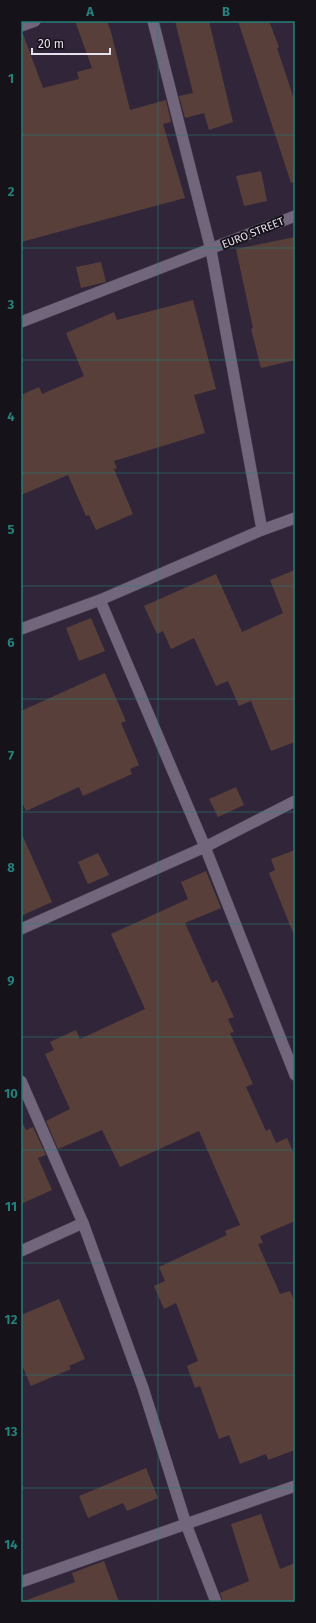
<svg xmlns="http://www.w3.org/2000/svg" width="316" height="1623" font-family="'Fira Sans',sans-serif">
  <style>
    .building { fill: #583f3a }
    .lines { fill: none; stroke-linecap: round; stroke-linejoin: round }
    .minor-casing { stroke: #4a4151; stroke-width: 12 }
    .minor { stroke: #72667c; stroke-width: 11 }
    .grid { fill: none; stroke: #25817b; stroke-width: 1; stroke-opacity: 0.55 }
    .labels { text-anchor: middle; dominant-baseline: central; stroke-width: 4; stroke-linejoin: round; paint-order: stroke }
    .street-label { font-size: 11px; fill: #e7e0ed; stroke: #16121a }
    .neatline { fill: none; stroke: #25817b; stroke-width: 1.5 }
    .grid-label { font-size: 13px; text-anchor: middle; font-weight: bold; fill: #25817b }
  </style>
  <rect width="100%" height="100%" fill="#312639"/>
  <g class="building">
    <polygon points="75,21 107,21 111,32 130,110 166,100 171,122 163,124 185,198 21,242 21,34 23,34 43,88 79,79 77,72 92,68"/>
    <polygon points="175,21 209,21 233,122 209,130 204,113 185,118 179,96 193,93"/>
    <polygon points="238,21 269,21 279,47 277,48 295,102 295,182 291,183"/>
    <polygon points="261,171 267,201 244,206 236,176"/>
    <polygon points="295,237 295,360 261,368 251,329 253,328 236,249"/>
    <polygon points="101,262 106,282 81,288 76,267"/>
    <polygon points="193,300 216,389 194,395 205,433 114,461 117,468 114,469 133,514 96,530 89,515 86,516 68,475 21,495 21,395 39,387 42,394 84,376 66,333 114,312 117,320"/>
    <polygon points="295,570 295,742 271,751 251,701 239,706 228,681 216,686 194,638 171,649 163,631 157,634 144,606 216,574 242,632 283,613 270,580"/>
    <polygon points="91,618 105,651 79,661 66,628"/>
    <polygon points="105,673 126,721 121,723 139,765 130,769 132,774 83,796 79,787 26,811 21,800 21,711"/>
    <polygon points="236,787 244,805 218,817 209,799"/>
    <polygon points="21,832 52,902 21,916"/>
    <polygon points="295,850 295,935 294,935 269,873 275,870 271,859"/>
    <polygon points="98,853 109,875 88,884 78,862"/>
    <polygon points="206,871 221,908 185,923 212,983 217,980 234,1017 228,1019 234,1032 230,1033 253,1084 246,1087 266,1131 270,1129 276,1143 287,1138 295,1156 295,1221 260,1236 263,1243 258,1244 280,1294 290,1291 295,1302 295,1450 268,1460 266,1454 240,1464 229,1435 219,1439 200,1386 195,1388 187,1366 198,1361 176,1303 164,1309 154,1286 165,1281 159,1267 227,1235 225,1231 240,1225 199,1131 120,1167 102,1130 58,1149 46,1121 70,1109 45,1054 54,1050 50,1042 76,1030 80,1039 145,1009 111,934 188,899 181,882"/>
    <polygon points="21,1120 26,1130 33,1127 46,1155 38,1158 52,1190 21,1204"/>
    <polygon points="59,1299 85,1359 69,1366 71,1369 31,1386 21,1363 21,1315"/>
    <polygon points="146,1468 158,1498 127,1511 123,1503 88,1518 79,1496"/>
    <polygon points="261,1514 280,1569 295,1563 295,1602 223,1602 220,1593 249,1581 231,1524"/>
    <polygon points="104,1561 119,1602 28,1602 27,1600 75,1582 72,1573"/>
  </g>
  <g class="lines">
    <defs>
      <g id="minor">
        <polyline points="153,21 211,250 262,530"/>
        <polyline points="21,26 35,21"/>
        <polyline points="21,322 295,216"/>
        <polyline points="100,600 205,847 295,1075"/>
        <polyline points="21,629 100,600 262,530 295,518"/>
        <polyline points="21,929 205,847 295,801"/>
        <polyline points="21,1081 83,1223 143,1388 186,1524 295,1486"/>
        <polyline points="21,1251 83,1223"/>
        <polyline points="21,1582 186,1524 216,1602"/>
      </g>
    </defs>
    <use href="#minor" class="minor-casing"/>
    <use href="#minor" class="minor"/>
  </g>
  <path class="grid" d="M 158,21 L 158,1602M 21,135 L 295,135M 21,248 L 295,248M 21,360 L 295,360M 21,473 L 295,473M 21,586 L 295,586M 21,699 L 295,699M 21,812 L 295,812M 21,924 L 295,924M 21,1037 L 295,1037M 21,1150 L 295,1150M 21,1263 L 295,1263M 21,1375 L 295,1375M 21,1488 L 295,1488"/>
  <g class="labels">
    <g class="street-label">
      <text transform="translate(253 233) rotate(-22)">EURO STREET</text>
    </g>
  </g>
  <rect width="316" height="1623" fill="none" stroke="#16121a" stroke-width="44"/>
  <path d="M32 48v6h78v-6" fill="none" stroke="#e7e0ed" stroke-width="2"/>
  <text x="38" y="48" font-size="12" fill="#e7e0ed" stroke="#16121a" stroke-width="3" paint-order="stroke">20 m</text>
  <rect x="22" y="22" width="272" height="1579" class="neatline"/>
  <g class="grid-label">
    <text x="90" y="16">A</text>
    <text x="226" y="16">B</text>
    <text x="11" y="83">1</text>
    <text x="11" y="196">2</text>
    <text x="11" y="309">3</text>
    <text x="11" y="421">4</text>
    <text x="11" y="534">5</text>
    <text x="11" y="647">6</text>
    <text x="11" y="760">7</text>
    <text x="11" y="872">8</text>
    <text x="11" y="985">9</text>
    <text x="11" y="1098">10</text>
    <text x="11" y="1211">11</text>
    <text x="11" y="1324">12</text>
    <text x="11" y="1436">13</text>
    <text x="11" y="1549">14</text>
  </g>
</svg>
